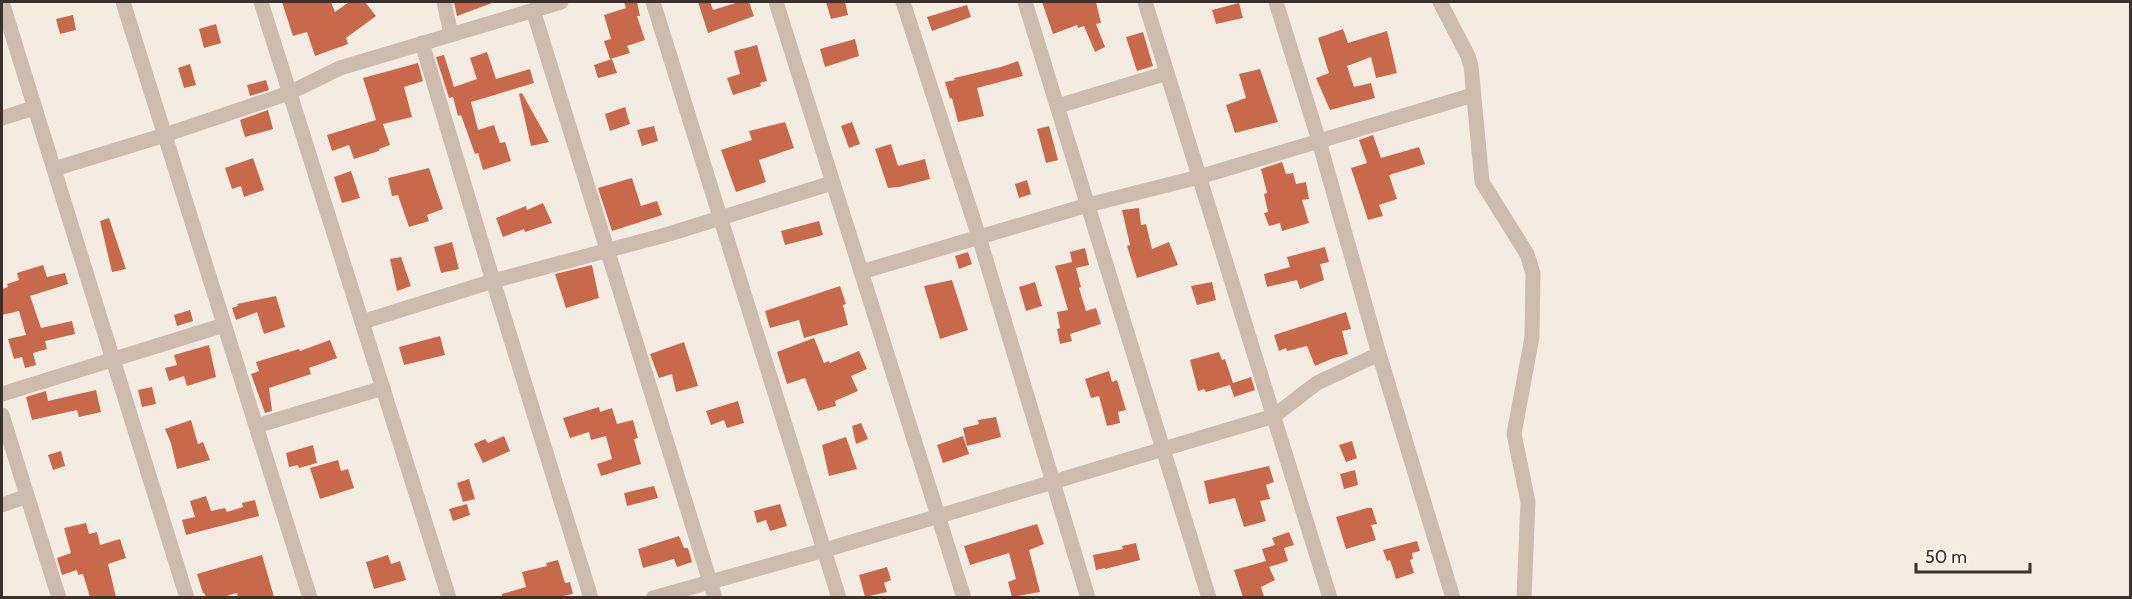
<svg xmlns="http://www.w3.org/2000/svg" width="2132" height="599" font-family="Cabin,sans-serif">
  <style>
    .building { fill: #c8694b }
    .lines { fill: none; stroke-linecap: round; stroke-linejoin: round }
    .street { stroke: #cdbbac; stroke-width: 15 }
  </style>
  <rect width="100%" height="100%" fill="#f4ebe1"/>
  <g class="building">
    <polygon points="282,2 331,2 335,12 349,2 365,2 376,16 346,38 348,44 315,56 307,32 293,36"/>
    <polygon points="454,2 492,2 492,3 457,16"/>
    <polygon points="624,2 637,2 640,16 637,16 645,40 627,46 630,53 610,59 604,41 611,39 604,15 626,8"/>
    <polygon points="698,2 710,2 713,10 739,2 749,2 754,16 708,33"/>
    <polygon points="826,2 845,2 848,15 831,19"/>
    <polygon points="1042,2 1096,2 1101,23 1096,24 1105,47 1095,52 1084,26 1078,28 1077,25 1053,34"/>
    <polygon points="1239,3 1243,18 1216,24 1212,10"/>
    <polygon points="967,5 971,17 932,31 927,17"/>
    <polygon points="73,15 76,30 60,34 56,19"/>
    <polygon points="216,24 221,43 204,48 199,29"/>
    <polygon points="1343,29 1348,43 1387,31 1397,73 1376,78 1371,57 1347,66 1354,87 1371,83 1375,98 1330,110 1316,78 1329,73 1318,38"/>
    <polygon points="1143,32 1153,66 1137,71 1126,37"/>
    <polygon points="855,39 859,56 825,67 820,49"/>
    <polygon points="757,45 767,81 760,83 761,86 733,95 727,78 740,74 734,51"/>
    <polygon points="487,52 496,79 530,69 534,83 471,102 478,130 494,125 500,143 505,142 511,161 483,170 478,153 475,154 461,115 458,116 453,97 449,98 436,57 444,55 454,87 477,79 470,58"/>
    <polygon points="612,59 617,73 598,78 594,65"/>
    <polygon points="1018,61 1023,76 977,88 984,116 958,122 952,98 950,99 945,82 955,80 954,78 1001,67"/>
    <polygon points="418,63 423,81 404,87 412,117 383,124 390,145 379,149 379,151 354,159 349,145 332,151 327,135 376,120 363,78"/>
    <polygon points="190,64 196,85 184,88 178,68"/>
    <polygon points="1260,69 1278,122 1235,133 1226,105 1246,98 1239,74"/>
    <polygon points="266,80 269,90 250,96 247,85"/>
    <polygon points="522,93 549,142 531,146 519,94"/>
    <polygon points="625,107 630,124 610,131 605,114"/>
    <polygon points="268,110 273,129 245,137 240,120"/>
    <polygon points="785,122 794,148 759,160 766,182 736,192 721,150 752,140 749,131"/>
    <polygon points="852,122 860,144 849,148 841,126"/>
    <polygon points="654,126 658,141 642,146 637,130"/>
    <polygon points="1049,126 1058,160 1046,163 1037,129"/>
    <polygon points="1373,135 1381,158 1419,147 1425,164 1389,175 1397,199 1379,205 1383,216 1368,220 1351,168 1367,163 1359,140"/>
    <polygon points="891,144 898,166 925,159 930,179 899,187 888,188 875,149"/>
    <polygon points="253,158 264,190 244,197 241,186 232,189 225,168"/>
    <polygon points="1282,162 1286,174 1293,173 1296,184 1306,182 1309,199 1302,200 1309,223 1282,231 1280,223 1269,226 1264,213 1268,212 1264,194 1267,193 1261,169"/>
    <polygon points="429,168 443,209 427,215 429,221 409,227 398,195 392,196 388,178"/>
    <polygon points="351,171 360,198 342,203 334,177"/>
    <polygon points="632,178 641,206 657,201 662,215 612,231 598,188"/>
    <polygon points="1027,180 1031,194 1019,198 1015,184"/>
    <polygon points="543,203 552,223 525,232 524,229 503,237 496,218 526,206 527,210"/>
    <polygon points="1139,208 1141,225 1146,224 1152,249 1169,242 1178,265 1137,278 1127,246 1130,245 1122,210"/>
    <polygon points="109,218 126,269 112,272 100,221"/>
    <polygon points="819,221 823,235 785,245 781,231"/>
    <polygon points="452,242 459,269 441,273 434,247"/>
    <polygon points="1325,247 1329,262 1320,264 1324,280 1300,289 1297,280 1267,287 1264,274 1290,267 1287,257"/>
    <polygon points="1085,248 1089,265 1076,268 1081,287 1079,288 1086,311 1096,308 1101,324 1070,334 1072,341 1060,344 1057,329 1060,328 1057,312 1068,310 1055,266 1072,262 1070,252"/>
    <polygon points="968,252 972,264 959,269 955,256"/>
    <polygon points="401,257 411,286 397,291 390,259"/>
    <polygon points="43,265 47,277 65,273 68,284 30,296 41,328 72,321 75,334 45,341 47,349 33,353 36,365 25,368 22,357 14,359 8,339 26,335 19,311 2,315 2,289 8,287 7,284 19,280 17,273"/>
    <polygon points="592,265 599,298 566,308 555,274"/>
    <polygon points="952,280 968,330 940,339 924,286"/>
    <polygon points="1035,282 1042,306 1026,311 1019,287"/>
    <polygon points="1212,282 1216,300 1197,305 1191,286"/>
    <polygon points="840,286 846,304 843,305 848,325 804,338 799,320 770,328 765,311"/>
    <polygon points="276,296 285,327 264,334 257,312 236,320 232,308 238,306 237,304"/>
    <polygon points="190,310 193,321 177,326 174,315"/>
    <polygon points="1346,312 1351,329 1342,331 1348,354 1331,359 1315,366 1307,346 1287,351 1286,348 1279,351 1274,335"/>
    <polygon points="440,336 445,355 404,365 399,347"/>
    <polygon points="814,338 824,363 829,361 830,363 859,351 867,369 851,376 858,391 835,401 836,406 818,411 805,378 787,384 777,352"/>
    <polygon points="330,340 337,358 309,368 311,374 269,388 272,411 265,413 251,374 259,371 256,362 299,349 300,351"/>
    <polygon points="684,342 698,386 676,392 672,374 659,378 650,354"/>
    <polygon points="209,345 216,377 187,386 184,376 169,381 165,368 177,365 174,355"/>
    <polygon points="1219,352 1222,360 1225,359 1233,383 1251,377 1255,390 1234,397 1230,385 1206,392 1204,389 1198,391 1190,360"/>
    <polygon points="1109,371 1112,382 1117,380 1126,410 1118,412 1120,423 1107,426 1099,396 1091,398 1085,379"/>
    <polygon points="152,387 156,404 142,407 138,390"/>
    <polygon points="96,390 101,412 79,417 77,410 32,420 26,397 46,391 48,401"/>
    <polygon points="738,401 744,423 727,428 724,420 711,425 706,411"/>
    <polygon points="599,407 600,412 612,408 617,424 633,420 638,438 634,439 641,464 601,476 597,464 612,459 606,436 591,440 589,432 570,438 563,418"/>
    <polygon points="996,417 1001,437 967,446 963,428 979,424 978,420"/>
    <polygon points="191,420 198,444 203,442 210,460 177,469 171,443 165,429"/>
    <polygon points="861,423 868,439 856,444 852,426"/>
    <polygon points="504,436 510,451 483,463 474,444 485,439 488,443"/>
    <polygon points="963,436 969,454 943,463 937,445"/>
    <polygon points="846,437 857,469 829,476 822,445"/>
    <polygon points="1352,441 1357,458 1346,462 1339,445"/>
    <polygon points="313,445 317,463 299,468 298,465 289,467 286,453"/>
    <polygon points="61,451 65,466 53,470 48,455"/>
    <polygon points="338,460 341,471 348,469 354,488 320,499 310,468"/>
    <polygon points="1269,466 1274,482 1266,485 1270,499 1260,501 1266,521 1244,527 1235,498 1209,504 1204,481"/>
    <polygon points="1355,470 1358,485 1344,489 1340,474"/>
    <polygon points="469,479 475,499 463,502 457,483"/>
    <polygon points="654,486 658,498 627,506 624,493"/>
    <polygon points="206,496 211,511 225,508 227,512 243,507 242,503 255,500 259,516 186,535 182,520 195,517 190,501"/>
    <polygon points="467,504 470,515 453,521 449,509"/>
    <polygon points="780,504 787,526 770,531 766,520 757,523 754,511"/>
    <polygon points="1367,508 1372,508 1377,524 1371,525 1376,540 1346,549 1336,517"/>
    <polygon points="86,523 89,534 97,532 100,545 120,539 126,558 108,564 116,597 90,597 83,574 78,575 77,570 62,575 57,558 71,553 64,528"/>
    <polygon points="1037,524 1044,544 1029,550 1040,592 1012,597 1008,582 1016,579 1009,553 970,565 964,546"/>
    <polygon points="1289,532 1294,545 1284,548 1288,561 1269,567 1275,580 1261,587 1264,597 1243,597 1234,570 1266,561 1262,549 1275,545 1272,538"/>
    <polygon points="679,536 684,548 688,548 692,562 677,567 674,559 643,568 638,549"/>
    <polygon points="1417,541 1420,551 1412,553 1413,559 1410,560 1414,573 1396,579 1390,560 1387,561 1383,550"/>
    <polygon points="1136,543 1140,560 1105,569 1105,568 1096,570 1093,555 1123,549 1122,546"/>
    <polygon points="262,555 274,597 238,597 237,593 223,597 206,597 204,593 203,593 197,574"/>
    <polygon points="388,555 391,564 400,561 406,580 374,589 366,562"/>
    <polygon points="558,560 565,583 570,582 573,594 558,597 502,597 502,594 526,587 522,572 547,566 546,563"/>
    <polygon points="887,567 891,580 884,583 887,592 865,597 859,575"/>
  </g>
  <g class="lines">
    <g class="street">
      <polyline points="2,2 187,598"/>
      <polyline points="123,2 310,598"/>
      <polyline points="261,2 449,598"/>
      <polyline points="444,2 451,34"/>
      <polyline points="653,2 839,598"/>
      <polyline points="776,2 964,598"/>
      <polyline points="903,2 979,237 1088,598"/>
      <polyline points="1025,2 1209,598"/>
      <polyline points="1145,2 1330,598"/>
      <polyline points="1276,2 1319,141 1379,354 1453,598"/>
      <polyline points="1440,2 1468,56 1471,66 1482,182 1527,254 1533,273 1532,337 1514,434 1528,502 1524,598"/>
      <polyline points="533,10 715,598"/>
      <polyline points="422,43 493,281 591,598"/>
      <polyline points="1058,106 1167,73"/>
      <polyline points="2,118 34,108"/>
      <polyline points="54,169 165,135 289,93 340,68 561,2"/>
      <polyline points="861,272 1088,205 1199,177 1473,95"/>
      <polyline points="362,322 493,281 669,234 832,183"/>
      <polyline points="2,394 224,325"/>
      <polyline points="2,415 59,598"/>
      <polyline points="256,426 383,388"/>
      <polyline points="2,505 27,496"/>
      <polyline points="653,598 825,550 1274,416 1317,383 1379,354"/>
    </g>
  </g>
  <rect width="2132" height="599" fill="none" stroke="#3b302b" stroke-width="6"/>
  <path d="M1916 563v9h114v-9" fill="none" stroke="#3b302b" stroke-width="3"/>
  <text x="1925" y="563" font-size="18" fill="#3b302b" stroke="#fbf5ee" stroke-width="4.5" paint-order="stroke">50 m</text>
</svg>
